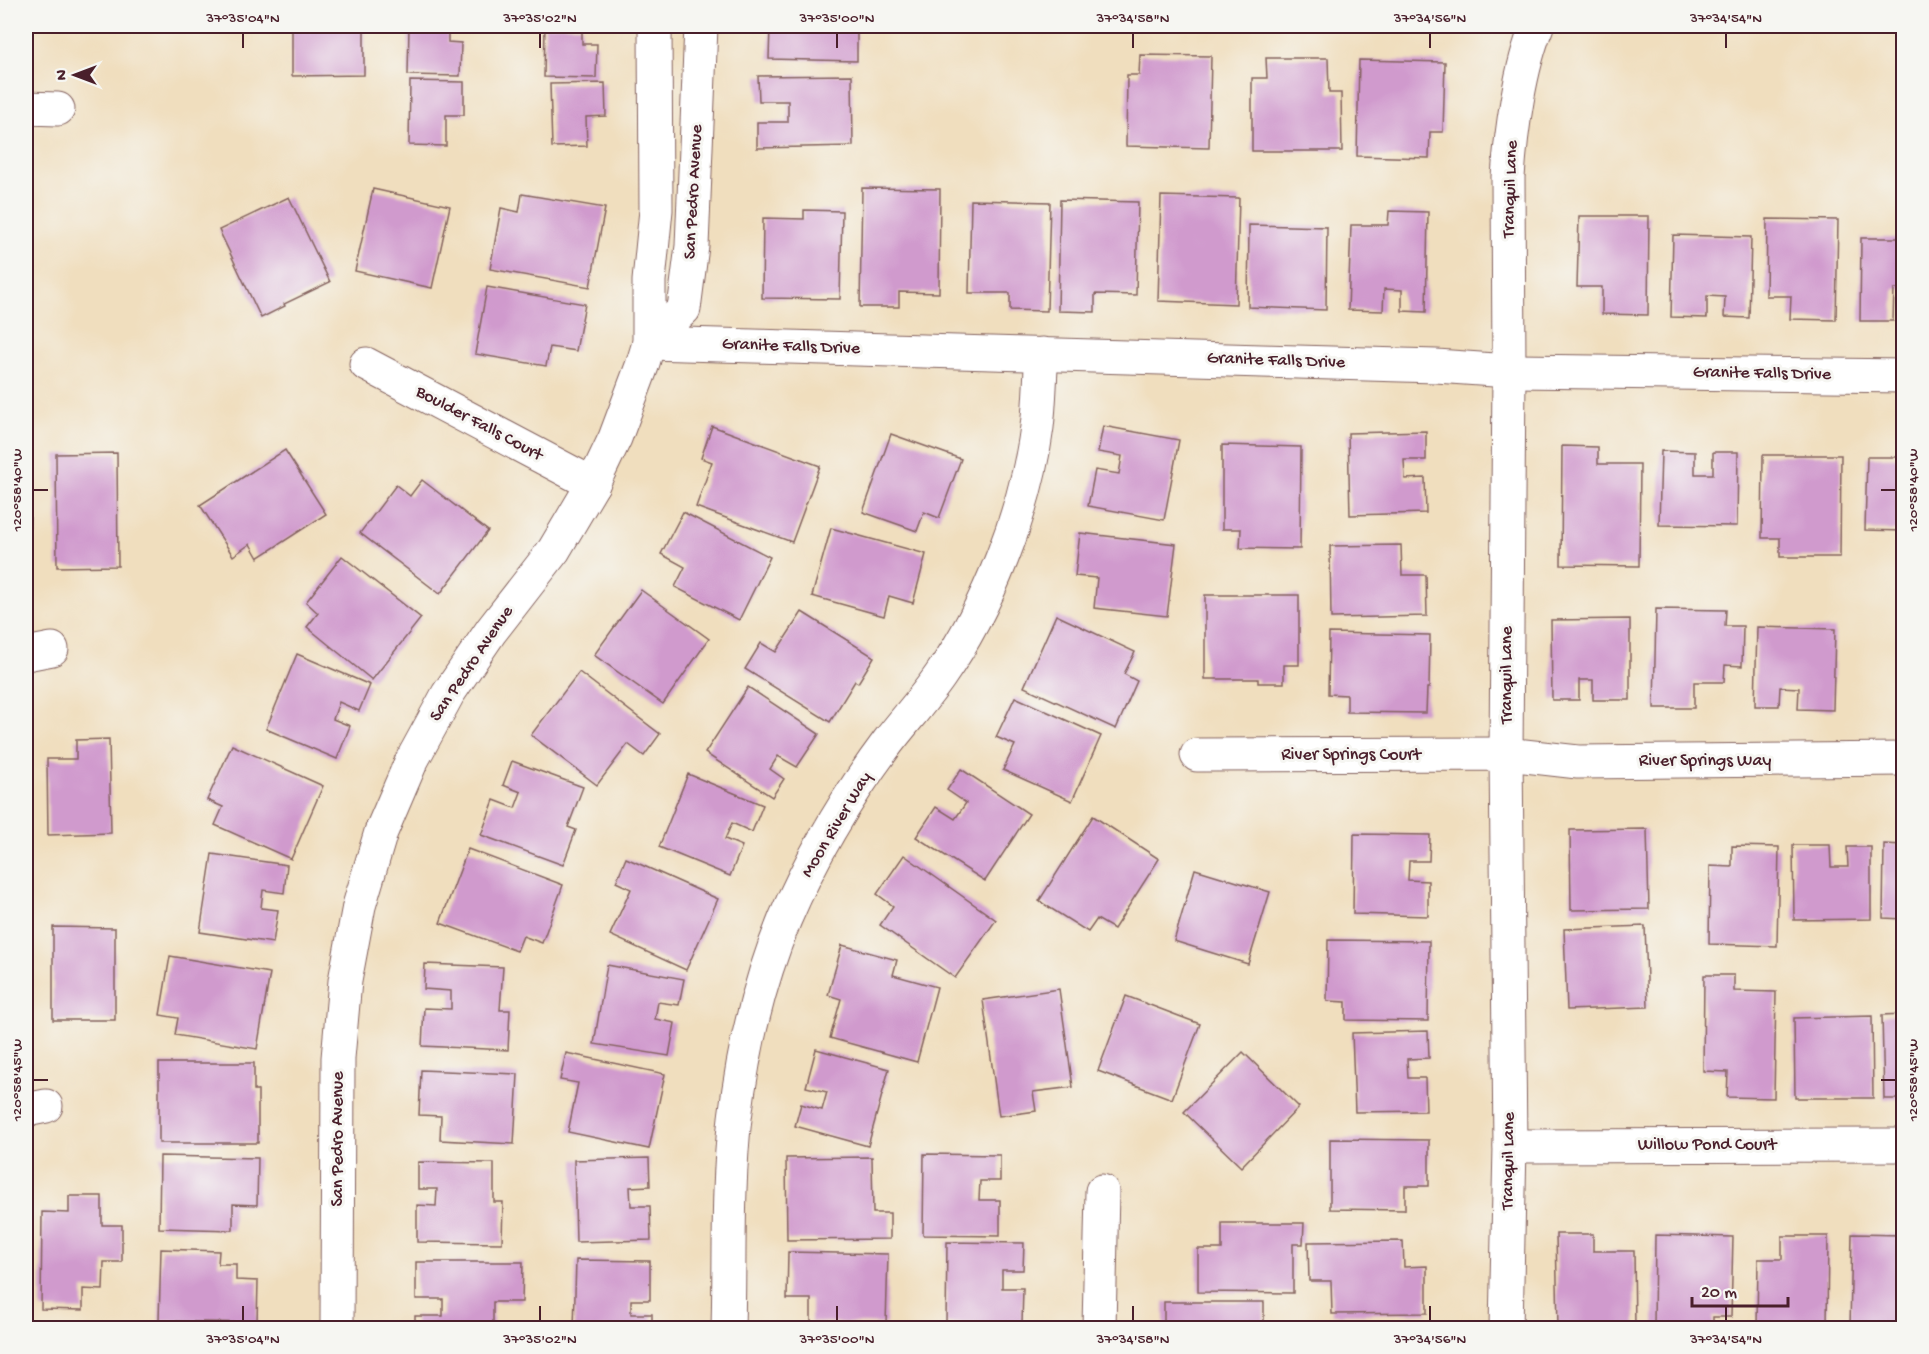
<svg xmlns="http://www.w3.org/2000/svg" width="1929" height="1354" font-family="'Gochi Hand',sans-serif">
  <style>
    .building { fill: #d09acd }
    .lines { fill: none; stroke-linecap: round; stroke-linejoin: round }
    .street-casing { stroke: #84625e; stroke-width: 35 }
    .street { stroke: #fff; stroke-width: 33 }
    .ticks { fill: none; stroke: #4a1f2b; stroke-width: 2 }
    .labels { text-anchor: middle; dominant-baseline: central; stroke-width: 6; stroke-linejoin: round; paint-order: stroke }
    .street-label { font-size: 18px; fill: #4a1f2b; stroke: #f6f6f2 }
    .neatline { fill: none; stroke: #4a1f2b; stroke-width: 2 }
    .ticks-label { font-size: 15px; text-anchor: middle; fill: #4a1f2b }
  </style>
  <rect width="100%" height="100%" fill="#f6f6f2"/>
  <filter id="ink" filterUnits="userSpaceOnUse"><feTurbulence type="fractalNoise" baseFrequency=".0167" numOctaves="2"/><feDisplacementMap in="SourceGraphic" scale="12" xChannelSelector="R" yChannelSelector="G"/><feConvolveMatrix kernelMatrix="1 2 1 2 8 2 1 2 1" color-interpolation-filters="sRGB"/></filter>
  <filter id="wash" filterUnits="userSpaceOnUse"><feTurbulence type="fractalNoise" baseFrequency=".008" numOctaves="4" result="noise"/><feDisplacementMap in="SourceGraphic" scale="24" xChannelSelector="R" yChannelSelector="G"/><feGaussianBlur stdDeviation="1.35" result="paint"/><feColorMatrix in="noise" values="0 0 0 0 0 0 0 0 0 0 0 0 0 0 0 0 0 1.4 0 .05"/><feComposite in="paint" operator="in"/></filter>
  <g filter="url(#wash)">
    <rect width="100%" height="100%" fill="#f0debe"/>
    <g id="blocks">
      <g class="building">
        <polygon points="292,26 364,26 364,75 292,76"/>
        <polygon points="409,26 448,26 448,42 461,43 460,76 408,75"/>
        <polygon points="545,26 582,26 582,44 597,44 596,78 544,77"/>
        <polygon points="770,26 857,26 857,61 769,59"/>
        <polygon points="1140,55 1211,56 1209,148 1126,146 1127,75 1139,75"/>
        <polygon points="1266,58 1328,58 1329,93 1341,93 1342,151 1252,151 1252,78 1267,78"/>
        <polygon points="1359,60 1445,62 1443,132 1430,132 1429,158 1357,156"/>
        <polygon points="852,75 853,146 757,148 757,122 788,122 788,101 759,101 758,76"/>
        <polygon points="410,81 464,82 464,115 446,115 446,146 409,145"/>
        <polygon points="605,83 606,116 586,117 587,146 552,147 550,84"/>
        <polygon points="862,188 940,189 939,293 899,292 899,307 860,307"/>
        <polygon points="373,189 450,206 432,288 355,271"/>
        <polygon points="522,194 605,208 590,287 490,269 501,208 519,212"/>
        <polygon points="1161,196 1239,198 1236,304 1158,301"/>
        <polygon points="289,197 330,282 284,304 285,306 261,318 219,230"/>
        <polygon points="971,200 1050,202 1047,311 1010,310 1010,293 969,293"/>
        <polygon points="1060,200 1138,202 1136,295 1095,294 1095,312 1058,311"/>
        <polygon points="804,210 842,211 840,299 762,298 763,218 804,219"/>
        <polygon points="1389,211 1428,212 1426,312 1402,311 1402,290 1384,289 1383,311 1348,310 1351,225 1388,225"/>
        <polygon points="1579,216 1649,216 1648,315 1602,314 1602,287 1577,287"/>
        <polygon points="1767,219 1838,220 1836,320 1790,319 1791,296 1766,296"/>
        <polygon points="1249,225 1327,227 1326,310 1248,307"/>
        <polygon points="1673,235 1751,237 1749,318 1724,317 1725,297 1707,296 1707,318 1671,317"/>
        <polygon points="1861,238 1904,238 1904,289 1894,289 1893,321 1860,321"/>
        <polygon points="487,287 585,304 576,351 550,347 546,366 475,354"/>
        <polygon points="712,426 820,466 792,542 696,507 712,462 701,458"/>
        <polygon points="1103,426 1179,440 1164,520 1088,506 1095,470 1119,474 1122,456 1098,452"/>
        <polygon points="1426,431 1426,460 1404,460 1405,479 1425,478 1426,513 1350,515 1348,433"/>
        <polygon points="891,434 961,459 939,518 924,512 917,531 863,512"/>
        <polygon points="1222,445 1301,447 1300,549 1240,548 1241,529 1222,529"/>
        <polygon points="1562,446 1598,447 1598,464 1640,464 1639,566 1561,565"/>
        <polygon points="285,450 326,514 258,558 250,544 233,556 200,505"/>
        <polygon points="1661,451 1695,452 1695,474 1713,474 1713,452 1738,452 1737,526 1659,525"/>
        <polygon points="117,453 118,566 57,567 56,454"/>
        <polygon points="1763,455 1841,455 1840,557 1780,557 1780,538 1762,538"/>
        <polygon points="1867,457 1900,457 1900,478 1904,478 1904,531 1865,530"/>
        <polygon points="26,468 31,468 29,551 26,551"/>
        <polygon points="422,480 488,531 440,594 360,533 396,485 410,496"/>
        <polygon points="683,512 770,557 739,620 675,587 685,567 661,554"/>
        <polygon points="831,528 926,554 913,603 889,596 884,616 812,596"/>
        <polygon points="1080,533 1176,544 1167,616 1094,608 1097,578 1075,576"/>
        <polygon points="1401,545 1402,575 1426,575 1427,616 1331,618 1330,546"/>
        <polygon points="342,556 421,618 372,680 307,627 318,613 306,602"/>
        <polygon points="641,590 709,639 663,704 594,655"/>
        <polygon points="1205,595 1299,595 1299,665 1284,665 1284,683 1258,683 1258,679 1205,679"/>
        <polygon points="1656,609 1726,610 1725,626 1743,626 1742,666 1725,665 1724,682 1694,682 1694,708 1654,708"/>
        <polygon points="802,612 874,657 858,683 855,681 830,722 745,669 761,643 776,652"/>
        <polygon points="1056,615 1135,652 1124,674 1137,681 1116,729 1024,687"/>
        <polygon points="1630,619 1630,700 1593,700 1593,680 1579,680 1579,700 1552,700 1551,620"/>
        <polygon points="1757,627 1835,629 1833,710 1798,709 1799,688 1780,687 1779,706 1755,706"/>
        <polygon points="1329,633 1430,635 1429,688 1427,688 1426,713 1347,712 1347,695 1328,694"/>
        <polygon points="297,654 370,685 359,711 339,702 333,719 350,726 337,759 266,729"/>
        <polygon points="579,672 660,734 644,756 628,744 597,785 531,735"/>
        <polygon points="748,687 819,734 797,767 778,756 770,769 784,779 772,797 705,753"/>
        <polygon points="1015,697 1101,736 1072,801 1003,770 1015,745 996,737"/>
        <polygon points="109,739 111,833 48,835 47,759 76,759 76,740"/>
        <polygon points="26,742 29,742 28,836 26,836"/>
        <polygon points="232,745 323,786 291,859 215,825 223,807 207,800"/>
        <polygon points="512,761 583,787 568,827 576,830 563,865 481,835 494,800 515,808 521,792 503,785"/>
        <polygon points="961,769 1029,814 985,881 916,837 936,807 955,819 966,803 947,790"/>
        <polygon points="688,774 763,805 752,832 732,823 725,839 742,846 730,876 659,847"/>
        <polygon points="1093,816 1159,859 1114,929 1097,919 1088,932 1039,901"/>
        <polygon points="1647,829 1649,909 1571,910 1570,830"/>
        <polygon points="1354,834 1430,835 1429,861 1409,861 1408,880 1428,881 1428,916 1353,914"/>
        <polygon points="1884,844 1904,845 1904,919 1883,918"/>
        <polygon points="1793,845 1830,845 1831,867 1848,867 1847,847 1871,847 1871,919 1794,920"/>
        <polygon points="1732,846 1779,847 1777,946 1709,944 1710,866 1732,867"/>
        <polygon points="468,849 563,885 542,943 523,936 517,951 440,923"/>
        <polygon points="212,854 287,865 284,893 263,890 261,908 278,910 273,943 200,932"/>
        <polygon points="904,855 996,920 955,978 880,925 893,906 877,894"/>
        <polygon points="626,858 718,899 686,970 610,935 631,889 616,882"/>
        <polygon points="1195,869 1270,892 1248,964 1174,941"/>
        <polygon points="1645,926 1648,1007 1567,1010 1564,929"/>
        <polygon points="53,927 115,928 115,1020 53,1020"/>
        <polygon points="1328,940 1429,941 1428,1021 1346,1020 1346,1002 1327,1001"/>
        <polygon points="842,945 897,960 893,975 937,987 917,1062 830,1038 841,999 828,995"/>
        <polygon points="170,956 270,973 257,1049 175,1035 178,1018 160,1015"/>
        <polygon points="425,964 503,967 500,1010 510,1010 508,1050 422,1046 424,1008 451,1009 451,991 424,989"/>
        <polygon points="607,965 684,979 679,1005 658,1002 655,1019 675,1023 669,1056 594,1044"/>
        <polygon points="1704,975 1734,975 1734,991 1776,992 1774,1098 1727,1097 1728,1072 1703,1071"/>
        <polygon points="1059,989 1073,1087 1033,1092 1036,1111 999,1116 983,1000"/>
        <polygon points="1126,996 1200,1024 1172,1099 1098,1071"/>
        <polygon points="1904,1014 1904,1099 1884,1099 1882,1015"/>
        <polygon points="1872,1016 1873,1098 1795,1098 1794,1018"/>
        <polygon points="1428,1031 1429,1058 1407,1059 1408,1078 1425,1078 1426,1111 1355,1112 1352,1033"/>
        <polygon points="816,1049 889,1069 868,1146 795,1126 801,1104 822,1110 827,1092 806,1087"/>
        <polygon points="1243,1052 1299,1107 1241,1167 1184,1112"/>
        <polygon points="566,1053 665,1074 649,1149 568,1132 578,1083 560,1080"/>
        <polygon points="159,1063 254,1063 254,1090 258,1090 258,1143 159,1143"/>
        <polygon points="421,1070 518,1074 514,1144 440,1140 441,1116 419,1115"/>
        <polygon points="1330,1139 1429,1140 1429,1186 1405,1186 1405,1210 1330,1209"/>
        <polygon points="924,1154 1000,1155 1000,1181 980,1181 979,1200 1000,1200 1000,1236 923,1235"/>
        <polygon points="160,1156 258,1158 257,1205 233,1204 233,1230 159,1228"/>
        <polygon points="872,1157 873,1213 890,1213 890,1239 787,1240 786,1158"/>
        <polygon points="649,1158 650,1186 630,1187 631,1206 650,1206 651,1240 576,1242 574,1160"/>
        <polygon points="418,1162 494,1163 494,1202 503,1202 502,1243 417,1242 417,1205 436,1206 437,1189 418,1189"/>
        <polygon points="69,1196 102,1196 102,1225 122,1225 122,1262 104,1262 103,1290 83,1289 83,1310 41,1309 42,1212 69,1213"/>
        <polygon points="1222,1223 1304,1223 1303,1244 1293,1244 1293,1293 1198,1292 1198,1249 1222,1249"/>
        <polygon points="1556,1234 1593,1234 1593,1251 1634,1251 1635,1328 1558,1328"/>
        <polygon points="1852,1234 1904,1235 1904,1328 1850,1328"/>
        <polygon points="1655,1235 1733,1237 1731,1317 1713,1317 1713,1328 1654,1328"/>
        <polygon points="1782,1236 1828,1236 1827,1328 1757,1328 1758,1259 1782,1259"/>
        <polygon points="1403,1241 1404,1267 1427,1266 1427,1313 1332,1314 1331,1281 1309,1281 1308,1242"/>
        <polygon points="947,1242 1024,1243 1023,1270 1002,1270 1002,1288 1023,1288 1022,1324 946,1323"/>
        <polygon points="161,1249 219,1251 218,1264 236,1264 236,1280 258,1281 257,1323 159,1321"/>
        <polygon points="788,1252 888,1254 886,1324 811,1322 811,1299 787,1299"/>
        <polygon points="576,1260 650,1261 650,1300 631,1300 631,1314 652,1314 652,1328 574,1328"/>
        <polygon points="416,1262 523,1262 522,1302 493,1302 493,1328 415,1328 415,1316 443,1316 443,1299 416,1299"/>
        <rect x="1164" y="1302" width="100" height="26"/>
      </g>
    </g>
  </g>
  <g filter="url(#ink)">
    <use href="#blocks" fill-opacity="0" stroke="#84625e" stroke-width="1.5"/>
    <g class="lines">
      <defs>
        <g id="street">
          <polyline points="26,108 58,109"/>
          <polyline points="649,343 1436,366 1509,371 1904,376"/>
          <polyline points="649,343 684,309 692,246 701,26"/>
          <polyline points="366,364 593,484"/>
          <polyline points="26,654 52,649"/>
          <polyline points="1197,755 1506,754 1578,762 1904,759"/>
          <polyline points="26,1110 46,1106"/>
          <polyline points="1510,1146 1904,1145"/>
          <polyline points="337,1328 338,1058 345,981 359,906 381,832 411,762 448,694 491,631 554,550 593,484 615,438 642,366 649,343 649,281 656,210 655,26"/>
          <path d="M 728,1328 C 730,1259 727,1187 735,1118 C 743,1050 759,982 785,919 C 812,856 847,797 888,742 C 905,720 924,699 940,676 C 988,608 1026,510 1037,427 C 1040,403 1040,378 1042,354"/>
          <polyline points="1099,1328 1102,1191"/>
          <path d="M 1506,1328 L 1510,1146 L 1506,754 L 1509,371 L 1508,177 C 1511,131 1520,67 1537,26"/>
        </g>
      </defs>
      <use href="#street" class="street-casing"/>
      <use href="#street" class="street"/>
    </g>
  </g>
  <path class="ticks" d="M 243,33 L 243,48M 540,33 L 540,48M 837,33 L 837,48M 1133,33 L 1133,48M 1430,33 L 1430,48M 1726,33 L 1726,48M 33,490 L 48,490M 1881,490 L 1896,490M 33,1080 L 48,1080M 1881,1080 L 1896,1080M 243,1306 L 243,1321M 540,1306 L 540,1321M 837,1306 L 837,1321M 1133,1306 L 1133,1321M 1430,1306 L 1430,1321M 1726,1306 L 1726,1321"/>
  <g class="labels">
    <g class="street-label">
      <text transform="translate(1511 189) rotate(-88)">Tranquil Lane</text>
      <text transform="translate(694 192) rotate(-87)">San Pedro Avenue</text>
      <text transform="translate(791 347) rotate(2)">Granite Falls Drive</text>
      <text transform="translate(1276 361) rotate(2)">Granite Falls Drive</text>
      <text transform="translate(1762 374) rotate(1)">Granite Falls Drive</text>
      <text transform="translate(479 424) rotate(28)">Boulder Falls Court</text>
      <text transform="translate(472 664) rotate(-56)">San Pedro Avenue</text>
      <text transform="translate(1507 675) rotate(-90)">Tranquil Lane</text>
      <text x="1351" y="755">River Springs Court</text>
      <text x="1705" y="761">River Springs Way</text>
      <text transform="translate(837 825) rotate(-59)">Moon River Way</text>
      <text transform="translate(338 1139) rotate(-90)">San Pedro Avenue</text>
      <text x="1707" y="1145">Willow Pond Court</text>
      <text transform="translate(1509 1161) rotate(-89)">Tranquil Lane</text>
    </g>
  </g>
  <rect width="1929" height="1354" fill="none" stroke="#f6f6f2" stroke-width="66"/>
  <g transform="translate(75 75) rotate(270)" stroke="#f6f6f2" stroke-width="4.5" paint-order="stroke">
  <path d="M0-4.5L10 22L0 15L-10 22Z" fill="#4a1f2b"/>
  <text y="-9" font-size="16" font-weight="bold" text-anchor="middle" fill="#4a1f2b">N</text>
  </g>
  <path d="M1692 1297v9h96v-9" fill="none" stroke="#4a1f2b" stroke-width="3"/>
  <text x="1701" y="1297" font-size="18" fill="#4a1f2b" stroke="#f6f6f2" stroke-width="4.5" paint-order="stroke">20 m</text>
  <rect x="33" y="33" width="1863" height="1288" class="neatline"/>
  <g class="ticks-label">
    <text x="243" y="22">37°35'04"N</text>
    <text x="540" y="22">37°35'02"N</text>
    <text x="837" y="22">37°35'00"N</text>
    <text x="1133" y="22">37°34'58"N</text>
    <text x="1430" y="22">37°34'56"N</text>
    <text x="1726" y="22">37°34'54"N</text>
    <text transform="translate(1912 490) rotate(-90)" y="5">120°58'40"W</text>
    <text transform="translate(16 490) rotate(-90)" y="5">120°58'40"W</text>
    <text transform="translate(1912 1080) rotate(-90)" y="5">120°58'45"W</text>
    <text transform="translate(16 1080) rotate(-90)" y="5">120°58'45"W</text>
    <text x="243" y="1343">37°35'04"N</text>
    <text x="540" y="1343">37°35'02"N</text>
    <text x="837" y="1343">37°35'00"N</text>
    <text x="1133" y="1343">37°34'58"N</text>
    <text x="1430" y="1343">37°34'56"N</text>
    <text x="1726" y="1343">37°34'54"N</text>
  </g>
</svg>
